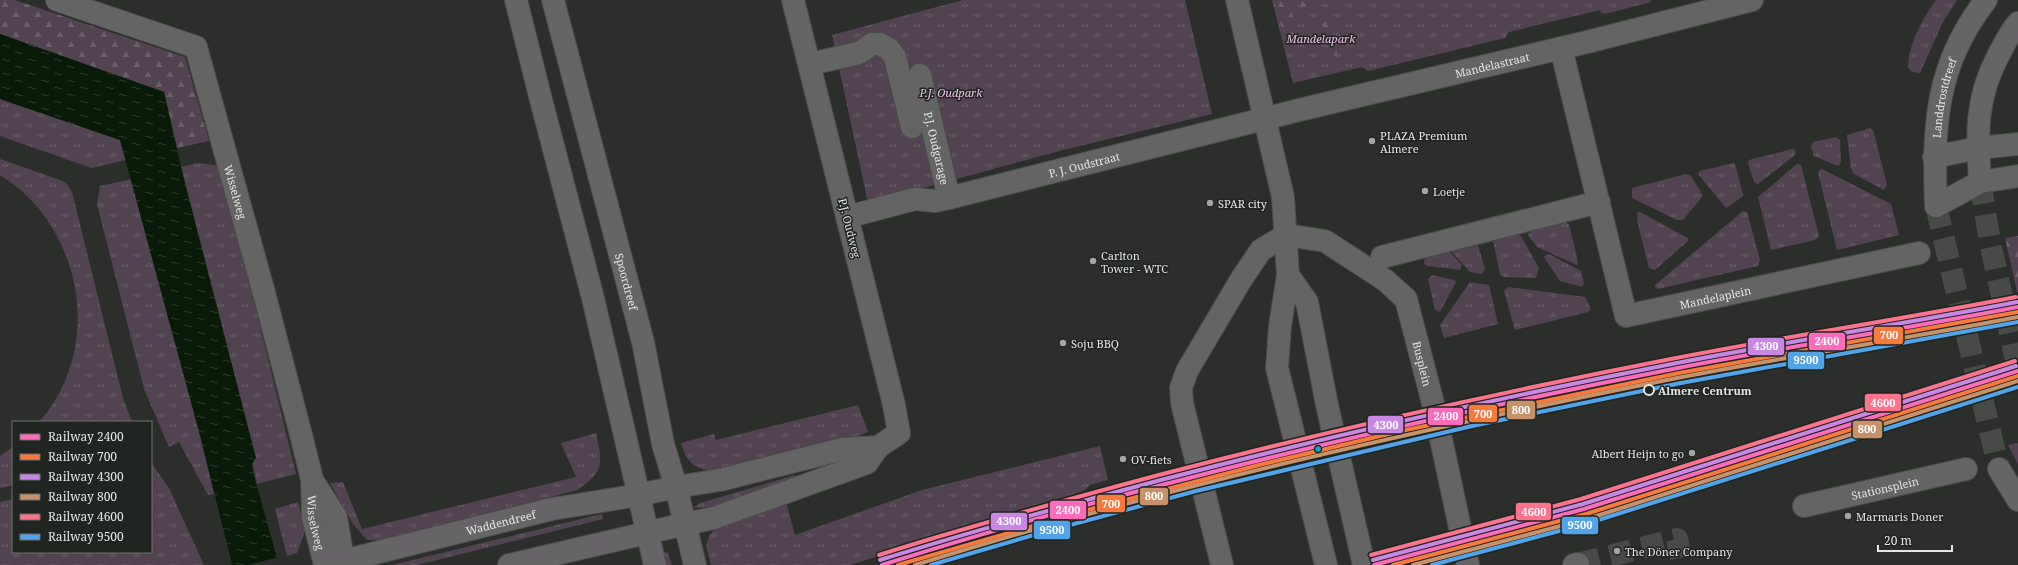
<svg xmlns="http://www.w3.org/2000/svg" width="2018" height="565" font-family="'Noto Serif',serif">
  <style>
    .grass { fill: url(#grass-tufts) }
    .forest { fill: url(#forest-firs) }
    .water { fill: url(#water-ripples) }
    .pier { fill: #2c2e2c }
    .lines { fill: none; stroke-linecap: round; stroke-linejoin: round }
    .minor-tunnel { stroke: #474a47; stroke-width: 22; stroke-dasharray: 22 11; stroke-linecap: butt }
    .major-tunnel { stroke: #474a47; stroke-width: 22; stroke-dasharray: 22 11; stroke-linecap: butt }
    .minor-casing { stroke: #4a4c4a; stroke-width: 24 }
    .major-casing { stroke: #4a4c4a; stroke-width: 24 }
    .minor { stroke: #636463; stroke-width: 22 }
    .major { stroke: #666466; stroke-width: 22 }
    .rail-1-casing { stroke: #212521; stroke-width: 7 }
    .rail-2-casing { stroke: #212521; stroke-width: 7 }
    .rail-3-casing { stroke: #212521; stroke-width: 7 }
    .rail-4-casing { stroke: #212521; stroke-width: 7 }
    .rail-5-casing { stroke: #212521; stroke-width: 7 }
    .rail-6-casing { stroke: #212521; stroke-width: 7 }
    .rail-1 { stroke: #fb6dba; stroke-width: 4 }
    .rail-2 { stroke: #f6793e; stroke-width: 4 }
    .rail-3 { stroke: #c787e3; stroke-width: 4 }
    .rail-4 { stroke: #c7916a; stroke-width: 4 }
    .rail-5 { stroke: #fc738d; stroke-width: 4 }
    .rail-6 { stroke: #53a3e8; stroke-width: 4 }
    .poi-dot { fill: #a3a6a3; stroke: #212521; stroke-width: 1.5 }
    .stop-dot { fill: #212521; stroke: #e3e6e3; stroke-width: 2 }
    .bus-dot { fill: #06acd0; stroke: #212521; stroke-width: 1.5 }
    .labels { text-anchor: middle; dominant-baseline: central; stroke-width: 3; stroke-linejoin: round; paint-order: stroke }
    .park-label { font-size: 11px; font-style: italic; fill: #f0c3ec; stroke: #212521 }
    .street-label { font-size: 11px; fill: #e3e6e3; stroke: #212521 }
    .poi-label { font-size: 11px; fill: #e3e6e3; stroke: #212521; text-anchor: start }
    .stop-label { font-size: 11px; font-weight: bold; fill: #e3e6e3; stroke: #212521; text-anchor: start }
    .line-badge { stroke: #212521; stroke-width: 1.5 }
    .badge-label { font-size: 11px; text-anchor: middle; font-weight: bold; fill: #fff }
  </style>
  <defs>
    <pattern id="grass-tufts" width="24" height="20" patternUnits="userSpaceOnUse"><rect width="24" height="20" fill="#514450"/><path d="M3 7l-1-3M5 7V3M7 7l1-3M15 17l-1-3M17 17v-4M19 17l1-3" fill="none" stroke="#6a5f69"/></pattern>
    <pattern id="forest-firs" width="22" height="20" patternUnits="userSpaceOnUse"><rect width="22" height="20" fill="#514450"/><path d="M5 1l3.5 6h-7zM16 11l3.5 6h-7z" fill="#6a5f69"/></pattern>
    <pattern id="water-ripples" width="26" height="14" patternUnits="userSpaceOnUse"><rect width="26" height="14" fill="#091a09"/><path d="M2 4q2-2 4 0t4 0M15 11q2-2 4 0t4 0" fill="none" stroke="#2d3b2d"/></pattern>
  </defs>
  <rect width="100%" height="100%" fill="#2c2e2c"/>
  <g class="grass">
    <polygon points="963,0 1185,0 1212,114 1063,150 868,203 832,35"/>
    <polygon points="1272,0 1651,0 1651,2 1605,14 1601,13 1600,10 1509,32 1505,38 1368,71 1362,67 1293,83"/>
    <path d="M 1936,0 L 1957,0 L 1943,22 L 1920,73 L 1912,72 L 1908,67 C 1909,43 1922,20 1936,0 Z"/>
    <polygon points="0,99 120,140 126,160 92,168 0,136"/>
    <polygon points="1870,128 1873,130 1887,185 1884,190 1854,174 1851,169 1847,135"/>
    <polygon points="1836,137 1840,140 1841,162 1838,166 1814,156 1811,146 1813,142"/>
    <polygon points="1793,149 1796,151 1795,155 1758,184 1754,182 1748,163 1749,160"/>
    <path d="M 0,159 L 60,180 L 66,183 L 72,192 L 123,398 L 132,422 L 39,422 C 105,348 83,226 0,175 Z"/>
    <polygon points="199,163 221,166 296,474 257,484 181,167"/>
    <polygon points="1733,163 1735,164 1743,194 1742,197 1726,208 1698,174 1700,171"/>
    <polygon points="1797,164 1801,165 1819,236 1815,240 1771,250 1758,197"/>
    <polygon points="1822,169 1891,204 1899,235 1837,250 1818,173 1819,170"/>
    <polygon points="1686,174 1691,176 1703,196 1683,220 1677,220 1632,198 1632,188"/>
    <path d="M 132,179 C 157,285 190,388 214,494 L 208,495 L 179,442 L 169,447 L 144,389 L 97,204 L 100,186 Z"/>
    <polygon points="1638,211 1688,238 1688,241 1655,270 1649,268 1637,220"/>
    <polygon points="1743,211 1747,212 1760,260 1758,266 1658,289 1655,287 1655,285"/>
    <polygon points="1564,222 1569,224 1578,262 1577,265 1537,247 1528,235 1530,231"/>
    <polygon points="1516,234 1521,236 1539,268 1536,278 1504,277 1500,274 1493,241"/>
    <polygon points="1478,245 1485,269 1482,274 1470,272 1452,252 1454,250"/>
    <polygon points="1449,251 1462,265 1460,270 1427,266 1424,264 1425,257"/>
    <polygon points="1549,254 1581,271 1584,283 1582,287 1560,281 1545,259 1544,256"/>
    <polygon points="1432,275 1454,280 1456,282 1440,312 1435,310 1428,279"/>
    <polygon points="1470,282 1489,285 1498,324 1444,338 1440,325"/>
    <polygon points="1508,287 1585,297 1591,309 1588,312 1515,330 1504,291"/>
    <path d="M 858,405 L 868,432 L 852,438 L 720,471 C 696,470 688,466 681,443 L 714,434 L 716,440 Z"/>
    <path d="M 596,433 C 603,464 604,472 577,490 L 390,540 L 367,540 L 353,524 L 330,483 L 343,482 L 362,529 L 576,477 L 561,443 Z"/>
    <polygon points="2018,443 2018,464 2008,445"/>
    <polygon points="1100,446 1108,480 1090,485 1084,491 850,565 711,565 706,546 709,536 718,526 786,502 795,535 922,490"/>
    <polygon points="13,447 13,485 0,488 0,456"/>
    <polygon points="152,464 169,488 204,565 0,565 0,502 13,499 13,552 151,552"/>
    <polygon points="795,475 795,481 716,507 693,508 700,503"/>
    <polygon points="298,502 305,531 297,553 287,556 275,509"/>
    <polygon points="602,514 603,519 417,565 392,565"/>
    <polygon points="660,551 668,553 672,565 665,565"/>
  </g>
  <g class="forest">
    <polygon points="0,0 15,0 185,57 209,141 177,148 164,92 0,34"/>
    <polygon points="1275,0 1289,0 1298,38 1285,42"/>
    <polygon points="1300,0 1307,0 1310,15 1303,16"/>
    <polygon points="1326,6 1338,55 1329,56 1319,8"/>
    <polygon points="2018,236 2018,292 2017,292 2005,238"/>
  </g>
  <polygon class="water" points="0,34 164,92 181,167 256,458 252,464 255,479 279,565 232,565 201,439 120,140 0,99"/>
  <polygon class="pier" points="279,557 281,565 248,565"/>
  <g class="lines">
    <polyline class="minor-tunnel" points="1578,564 1677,539 1683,565"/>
    <g class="major-tunnel">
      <polyline points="1980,182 1991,247 2018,369"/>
      <polyline points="1936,206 1999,469"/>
    </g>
    <defs>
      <g id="minor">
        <path id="s1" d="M 57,0 L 196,47 L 263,289 L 301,435 L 312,479 L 313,517 L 325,565"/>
        <polyline points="1237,0 1283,197 1288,275 1280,326 1277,368 1326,565"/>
        <path id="s2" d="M 1561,48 L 1626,316 L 1919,253"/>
        <polyline points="810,64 859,53 872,44 880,44 889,49 895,57 912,127"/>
        <path id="s3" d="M 920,75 L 949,198"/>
        <polyline points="1934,157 1978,148 2018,144"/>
        <polyline points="1936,206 1980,182 2018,176"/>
        <path id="s4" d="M 847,217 L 915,199 L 935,201 L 949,198 L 1299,110 L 1587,42 L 1752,0"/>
        <polyline points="1382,257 1599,202"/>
        <polyline points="1288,275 1307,302 1327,405 1364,565"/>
        <polyline points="312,480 336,517 344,565"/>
        <polyline points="676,487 720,480 843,449 878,447"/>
        <path id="s5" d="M 1804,506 L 1966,469"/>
        <polyline points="685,524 714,518 867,463 878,447 899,433 894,405 793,0"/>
        <path id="s6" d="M 1222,565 L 1182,403 L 1181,388 L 1187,371 L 1242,278 L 1261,250 L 1286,235 L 1325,241 L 1385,280 L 1406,299 L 1435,411 L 1468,565"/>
        <polyline points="1574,565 1578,564"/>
      </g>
      <g id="major">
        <polyline points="516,0 541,100 593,298 655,565"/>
        <path id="s7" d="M 553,0 L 643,342 L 663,444 L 676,487 L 695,565"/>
        <path d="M 1980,182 C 1977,133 1975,99 1999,54 C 2005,43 2010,32 2018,23"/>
        <path id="s8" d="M 1936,206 C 1933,127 1935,65 1986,0"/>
        <polyline points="1999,469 2018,500"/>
        <path id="s9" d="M 327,565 L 552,509 L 639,495 L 676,487"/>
        <polyline points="509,565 685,524"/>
      </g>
    </defs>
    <use href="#minor" class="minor-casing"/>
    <use href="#major" class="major-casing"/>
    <use href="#minor" class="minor"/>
    <use href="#major" class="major"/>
    <defs>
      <g id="rail-1">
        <path d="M 882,565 C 973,536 1065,510 1158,486 C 1330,441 1503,402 1678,368 C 1791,346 1905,329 2018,307"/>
        <polyline points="1374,565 1584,509 2018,371"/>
      </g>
      <g id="rail-2">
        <polyline points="898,565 1095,508 1263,464 1401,431 1679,373 2018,312"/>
        <polyline points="1393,565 1586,514 2018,376"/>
      </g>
      <g id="rail-3">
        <path d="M 880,560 C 972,531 1064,506 1157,481 C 1329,436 1502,397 1677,363 C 1790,341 1904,324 2017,302"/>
        <polyline points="1373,560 1583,504 2016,366"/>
      </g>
      <g id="rail-4">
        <path d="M 915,565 C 1164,487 1420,429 1677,378 C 1790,356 1905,339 2018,317"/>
        <polyline points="1413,565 1587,519 2018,381"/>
      </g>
      <g id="rail-5">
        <path d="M 879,555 C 970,526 1062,501 1155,476 C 1327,431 1501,392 1676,358 C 1789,336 1903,319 2016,297"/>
        <polyline points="1371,555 1581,499 2015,361"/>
      </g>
      <g id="rail-6">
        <polyline points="931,565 1037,534 1196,491 1472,426 1681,383 2018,322"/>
        <polyline points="1432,565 1589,523 2018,387"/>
      </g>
    </defs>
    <use href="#rail-1" class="rail-1-casing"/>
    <use href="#rail-2" class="rail-2-casing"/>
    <use href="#rail-3" class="rail-3-casing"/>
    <use href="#rail-4" class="rail-4-casing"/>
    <use href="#rail-5" class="rail-5-casing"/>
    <use href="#rail-6" class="rail-6-casing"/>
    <use href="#rail-1" class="rail-1"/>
    <use href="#rail-2" class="rail-2"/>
    <use href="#rail-3" class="rail-3"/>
    <use href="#rail-4" class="rail-4"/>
    <use href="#rail-5" class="rail-5"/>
    <use href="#rail-6" class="rail-6"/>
  </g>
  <g class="poi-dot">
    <circle cx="1372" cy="141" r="4"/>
    <circle cx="1425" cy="191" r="4"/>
    <circle cx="1210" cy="203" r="4"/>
    <circle cx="1093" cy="261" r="4"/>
    <circle cx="1063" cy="343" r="4"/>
    <circle cx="1692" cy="453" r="4"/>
    <circle cx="1123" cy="459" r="4"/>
    <circle cx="1848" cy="516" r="4"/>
    <circle cx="1617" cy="551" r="4"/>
  </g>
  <circle class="stop-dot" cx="1649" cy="390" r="5"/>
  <circle class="bus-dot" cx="1318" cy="449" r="3.5"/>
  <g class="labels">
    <g class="park-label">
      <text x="1321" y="38">Mandelapark</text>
      <text x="951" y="92">P.J. Oudpark</text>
    </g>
    <g class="street-label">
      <text stroke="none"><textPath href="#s4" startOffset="664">Mandelastraat</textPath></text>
      <text stroke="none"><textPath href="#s8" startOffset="109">Landdrostdreef</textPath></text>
      <text stroke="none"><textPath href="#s3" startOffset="75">P.J. Oudgarage</textPath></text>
      <text stroke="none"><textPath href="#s4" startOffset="244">P. J. Oudstraat</textPath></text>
      <text stroke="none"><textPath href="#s1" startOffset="297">Wisselweg</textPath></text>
      <text transform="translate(850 228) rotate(76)">P.J. Oudweg</text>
      <text stroke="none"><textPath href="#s7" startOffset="291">Spoordreef</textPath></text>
      <text stroke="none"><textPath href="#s2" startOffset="367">Mandelaplein</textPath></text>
      <text stroke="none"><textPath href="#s6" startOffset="577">Busplein</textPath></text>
      <text stroke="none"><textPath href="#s5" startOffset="83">Stationsplein</textPath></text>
      <text stroke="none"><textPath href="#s1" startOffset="638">Wisselweg</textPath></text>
      <text stroke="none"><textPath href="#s9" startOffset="179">Waddendreef</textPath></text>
    </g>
    <g class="poi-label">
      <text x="1380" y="135">PLAZA Premium<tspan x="1380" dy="13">Almere</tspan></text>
      <text x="1433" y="191">Loetje</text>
      <text x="1218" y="203">SPAR city</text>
      <text x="1101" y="255">Carlton<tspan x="1101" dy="13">Tower - WTC</tspan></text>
      <text x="1071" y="343">Soju BBQ</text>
      <text x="1684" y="453" text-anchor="end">Albert Heijn to go</text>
      <text x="1131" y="459">OV-fiets</text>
      <text x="1856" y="516">Marmaris Doner</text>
      <text x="1625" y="551">The Döner Company</text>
    </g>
    <g class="stop-label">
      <text x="1658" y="390">Almere Centrum</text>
    </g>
  </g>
  <g class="line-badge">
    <rect x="1873" y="326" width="31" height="19" rx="4" fill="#f6793e"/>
    <rect x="1808" y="332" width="38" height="19" rx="4" fill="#fb6dba"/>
    <rect x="1747" y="337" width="38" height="19" rx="4" fill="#c787e3"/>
    <rect x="1787" y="351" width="38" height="19" rx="4" fill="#53a3e8"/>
    <rect x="1864" y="393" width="38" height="19" rx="4" fill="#fc738d"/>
    <rect x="1506" y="400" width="30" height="20" rx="4" fill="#c7916a"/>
    <rect x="1468" y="404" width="30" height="19" rx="4" fill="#f6793e"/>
    <rect x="1427" y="407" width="37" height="19" rx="4" fill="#fb6dba"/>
    <rect x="1367" y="415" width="37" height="19" rx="4" fill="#c787e3"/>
    <rect x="1852" y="420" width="31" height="19" rx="4" fill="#c7916a"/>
    <rect x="1139" y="487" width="30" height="19" rx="4" fill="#c7916a"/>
    <rect x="1096" y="494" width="30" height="19" rx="4" fill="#f6793e"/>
    <rect x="1049" y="500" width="38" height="20" rx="4" fill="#fb6dba"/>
    <rect x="1515" y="502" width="37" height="19" rx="4" fill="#fc738d"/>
    <rect x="990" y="512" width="38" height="19" rx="4" fill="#c787e3"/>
    <rect x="1561" y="516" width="38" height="19" rx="4" fill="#53a3e8"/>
    <rect x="1033" y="520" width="38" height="20" rx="4" fill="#53a3e8"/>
  </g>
  <g class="badge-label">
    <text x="1889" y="339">700</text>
    <text x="1827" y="345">2400</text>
    <text x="1766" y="350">4300</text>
    <text x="1806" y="364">9500</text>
    <text x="1883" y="407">4600</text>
    <text x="1521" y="414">800</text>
    <text x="1483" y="418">700</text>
    <text x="1446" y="420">2400</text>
    <text x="1386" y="429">4300</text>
    <text x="1867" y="433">800</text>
    <text x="1154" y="500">800</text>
    <text x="1111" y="508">700</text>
    <text x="1068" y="514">2400</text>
    <text x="1534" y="516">4600</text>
    <text x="1009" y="525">4300</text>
    <text x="1580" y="529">9500</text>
    <text x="1052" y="534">9500</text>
  </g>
  <rect x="12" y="421" width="140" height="132" fill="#212521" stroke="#6f726f"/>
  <rect x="20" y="434" width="20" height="6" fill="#fb6dba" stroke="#6f726f"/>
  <text x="48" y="441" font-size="12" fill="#e3e6e3">Railway 2400</text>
  <rect x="20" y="454" width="20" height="6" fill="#f6793e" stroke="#6f726f"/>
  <text x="48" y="461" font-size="12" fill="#e3e6e3">Railway 700</text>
  <rect x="20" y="474" width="20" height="6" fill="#c787e3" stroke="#6f726f"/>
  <text x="48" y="481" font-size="12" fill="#e3e6e3">Railway 4300</text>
  <rect x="20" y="494" width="20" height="6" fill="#c7916a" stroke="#6f726f"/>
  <text x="48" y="501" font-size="12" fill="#e3e6e3">Railway 800</text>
  <rect x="20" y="514" width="20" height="6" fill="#fc738d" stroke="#6f726f"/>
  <text x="48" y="521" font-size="12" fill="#e3e6e3">Railway 4600</text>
  <rect x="20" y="534" width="20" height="6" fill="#53a3e8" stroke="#6f726f"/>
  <text x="48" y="541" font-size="12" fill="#e3e6e3">Railway 9500</text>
  <path d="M1878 545v6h74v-6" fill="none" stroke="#e3e6e3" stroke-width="2"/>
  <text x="1884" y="545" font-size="12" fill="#e3e6e3" stroke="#212521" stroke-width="3" paint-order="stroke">20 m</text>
</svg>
